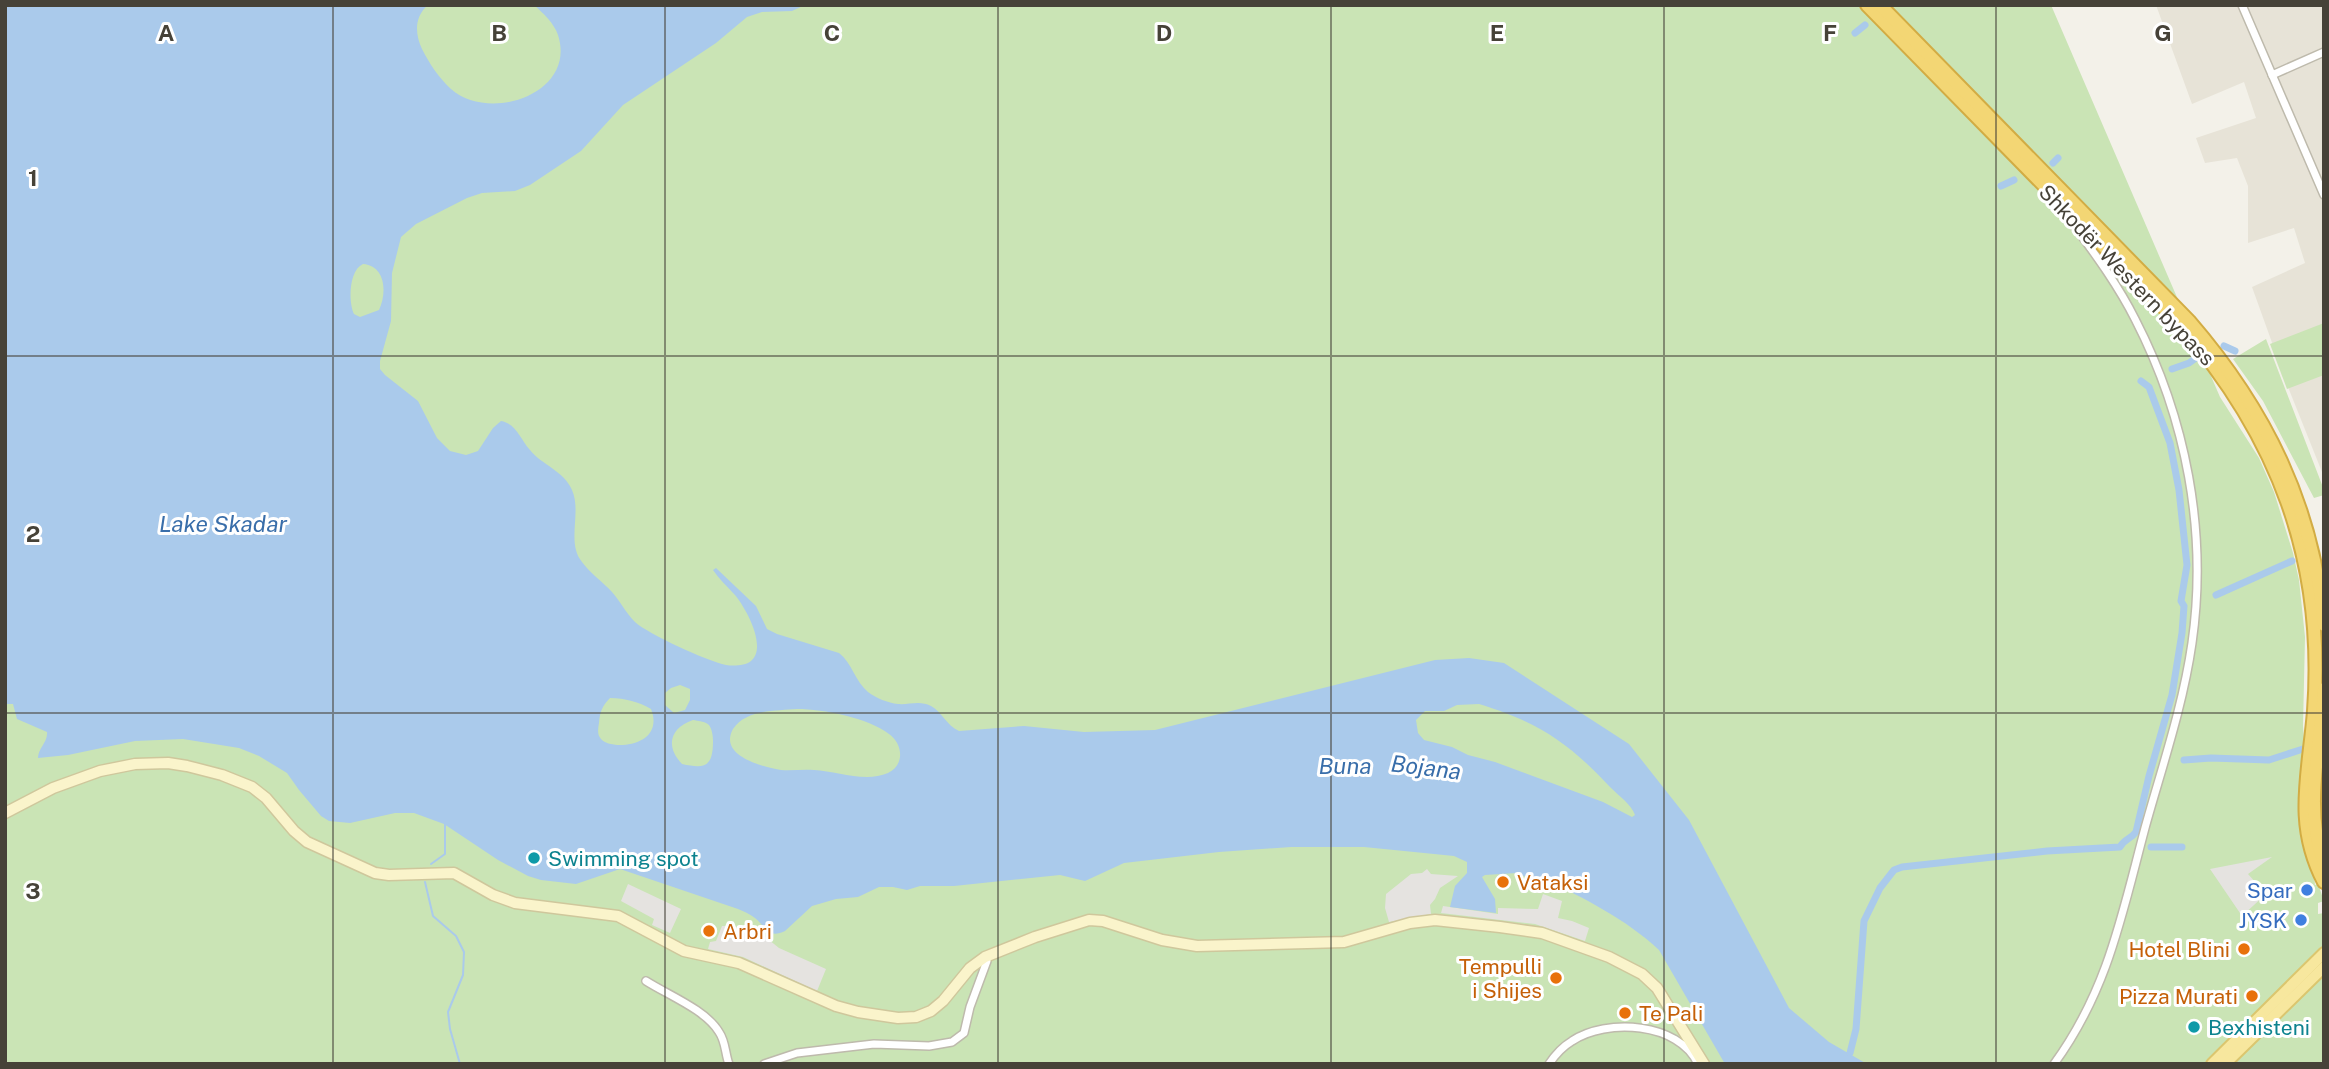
<svg xmlns="http://www.w3.org/2000/svg" width="2329" height="1069" font-family="'Public Sans',sans-serif">
  <style>
    .residential { fill: #e7e3d7 }
    .green { fill: #cae4b5 }
    .parking { fill: #e5e3e0 }
    .water { fill: #aacaeb; fill-rule: evenodd }
    .lines { fill: none; stroke-linecap: round; stroke-linejoin: round }
    .stream { stroke: #aacaeb; stroke-width: 2 }
    .canal { stroke: #aacaeb; stroke-width: 7 }
    .street-casing { stroke: #bebaac; stroke-width: 10 }
    .secondary-casing { stroke: #cfc79c; stroke-width: 13 }
    .primary-casing { stroke: #dbc66f; stroke-width: 14 }
    .highway-casing { stroke: #d2ac44; stroke-width: 16 }
    .street { stroke: #fff; stroke-width: 7 }
    .secondary { stroke: #faf4cb; stroke-width: 10 }
    .primary { stroke: #f7e79e; stroke-width: 10 }
    .highway { stroke: #f3d674; stroke-width: 12 }
    .grid { fill: none; stroke: #464238; stroke-width: 2; stroke-opacity: 0.55 }
    .culture-dot { fill: #0f9aa8; stroke: #fff; stroke-width: 2.5 }
    .food-dot { fill: #e8710a; stroke: #fff; stroke-width: 2.5 }
    .shop-dot { fill: #3f7fe0; stroke: #fff; stroke-width: 2.5 }
    .labels { text-anchor: middle; dominant-baseline: central; stroke-width: 6; stroke-linejoin: round; paint-order: stroke }
    .street-label { font-size: 21px; fill: #464238; stroke: #fff }
    .culture-label { font-size: 21px; fill: #0d838f; stroke: #fff; text-anchor: start }
    .food-label { font-size: 21px; fill: #c56008; stroke: #fff; text-anchor: start }
    .shop-label { font-size: 21px; fill: #366cbe; stroke: #fff; text-anchor: end }
    .water-label { font-size: 23px; font-style: italic; fill: #396eaa; stroke: #fff }
    .grid-label { font-size: 23px; text-anchor: middle; font-weight: bold; fill: #464238; stroke: #fff; stroke-width: 6; stroke-linejoin: round; paint-order: stroke }
  </style>
  <rect width="100%" height="100%" fill="#f3f1e9"/>
  <polygon class="residential" points="2156,5 2324,5 2324,477 2288,387 2252,287 2305,263 2294,228 2248,243 2248,186 2237,158 2205,163 2196,138 2256,118 2244,82 2192,104"/>
  <g class="green">
    <polygon points="5,5 2051,5 2220,397 2259,458 2274,492 2293,553 2299,580 2305,637 2303,726 2315,885 2318,884 2324,901 2318,903 2318,914 2324,913 2324,1064 5,1064"/>
    <polygon points="2324,323 2324,375 2287,389 2270,344"/>
    <polygon points="2266,339 2324,490 2324,495 2314,498 2263,401 2233,359"/>
  </g>
  <g class="parking">
    <polygon points="2272,857 2248,874 2266,894 2242,916 2210,869"/>
    <polygon points="1427,869 1431,874 1458,876 1440,888 1435,899 1430,905 1431,914 1389,922 1385,908 1386,894 1411,874 1422,873"/>
    <polygon points="628,884 681,909 670,933 652,925 654,919 621,901"/>
    <polygon points="1543,894 1562,901 1558,918 1572,921 1589,928 1585,941 1535,924 1441,913 1443,906 1498,914 1498,908 1538,909"/>
    <polygon points="722,926 733,926 751,933 758,931 779,948 826,969 817,991 743,957 708,949 710,942 716,941"/>
  </g>
  <path class="water" d="M 5,5 L 428,5 C 414,17 415,34 422,49 C 429,63 439,78 451,89 C 489,123 577,94 558,35 C 554,23 543,13 534,5 L 805,5 L 792,11 L 762,12 L 747,17 L 716,43 L 623,105 L 581,151 L 530,185 L 515,191 L 482,193 L 467,198 L 416,224 L 401,237 L 392,273 L 391,321 L 380,361 L 380,369 L 385,375 L 418,401 L 437,438 L 450,451 L 466,455 L 478,451 L 493,428 L 501,421 C 517,424 520,439 530,450 C 542,465 564,471 572,490 C 582,512 566,543 582,562 C 590,573 603,582 612,592 C 620,601 626,613 635,622 C 648,634 707,661 726,665 C 733,666 745,666 751,661 C 768,647 745,606 734,594 C 727,586 719,579 713,570 L 716,568 L 756,606 L 767,629 L 777,634 L 839,653 C 852,663 855,681 868,692 C 876,698 888,703 898,704 C 909,705 920,700 931,706 C 942,712 946,725 959,731 L 1024,726 L 1084,732 L 1155,730 L 1435,660 L 1469,658 L 1504,663 L 1629,744 L 1689,820 L 1789,1008 L 1829,1042 L 1867,1064 L 1725,1064 L 1659,950 C 1626,919 1585,899 1545,879 L 1539,883 L 1517,873 L 1485,875 L 1482,877 L 1495,899 L 1496,913 L 1450,907 L 1455,886 L 1467,873 L 1467,862 L 1454,856 L 1364,847 L 1291,847 L 1219,852 L 1124,863 L 1085,881 L 1060,875 L 954,886 L 920,886 L 907,890 L 893,887 L 879,887 L 858,897 L 836,899 L 812,906 L 785,931 C 768,939 766,927 755,918 C 750,914 743,911 738,909 L 620,869 L 576,884 L 541,880 L 528,876 L 498,860 L 444,824 L 414,813 L 395,813 L 350,823 L 329,821 L 321,816 L 299,790 L 287,773 L 259,756 L 239,748 L 183,739 L 135,741 L 68,755 L 38,758 C 38,748 48,742 47,732 L 17,719 L 13,704 L 5,704 ZM 363,264 C 386,266 387,293 379,310 L 360,317 L 354,314 C 348,302 349,270 363,264 ZM 680,685 L 690,689 L 690,700 L 685,710 L 674,713 L 665,705 L 665,693 L 671,688 ZM 610,698 C 625,698 639,702 651,709 C 666,747 610,751 601,739 C 597,735 598,729 599,723 C 600,712 602,706 610,698 ZM 1479,704 C 1538,722 1568,742 1610,787 C 1619,796 1631,804 1635,815 L 1632,817 L 1603,802 L 1495,762 L 1468,755 L 1452,747 L 1424,740 L 1418,733 L 1416,720 L 1425,711 L 1444,711 L 1457,705 ZM 797,709 C 824,709 868,718 889,734 C 903,744 905,765 888,773 C 865,783 837,771 814,770 C 803,769 792,771 781,770 C 763,767 718,756 733,729 C 746,709 776,711 797,709 ZM 693,720 C 698,721 705,721 709,725 C 712,729 713,736 713,741 C 713,767 705,769 682,764 C 665,746 670,728 693,720 Z"/>
  <g class="lines">
    <g class="stream">
      <polyline points="431,864 445,854 445,824"/>
      <polyline points="425,882 433,916 456,936 464,952 463,975 448,1012 450,1029 460,1064"/>
    </g>
    <g class="canal">
      <polyline points="1855,33 1865,25"/>
      <polyline points="2053,163 2058,158"/>
      <polyline points="2001,186 2014,180"/>
      <polyline points="2224,346 2235,351"/>
      <polyline points="2172,369 2189,363 2196,358"/>
      <polyline points="2216,595 2292,561"/>
      <polyline points="2184,760 2211,758 2269,760 2303,749"/>
      <polyline points="2151,847 2182,847"/>
      <path d="M 1850,1053 L 1856,1029 L 1864,921 L 1880,888 L 1894,870 L 1902,867 L 2047,851 L 2120,847 C 2124,839 2131,839 2136,832 L 2149,776 L 2172,695 L 2182,633 L 2184,606 L 2181,601 L 2187,565 L 2179,490 L 2170,443 L 2149,387 L 2141,381"/>
    </g>
    <defs>
      <g id="street">
        <polyline points="2242,5 2324,195"/>
        <polyline points="2272,75 2324,52"/>
        <path d="M 646,981 C 668,995 706,1010 719,1032 C 726,1042 725,1054 729,1064"/>
        <polyline points="764,1064 797,1053 874,1044 929,1046 952,1042 964,1033 970,1007 987,961 986,957"/>
        <path d="M 1549,1064 C 1555,1055 1562,1047 1572,1041 C 1606,1018 1679,1022 1698,1064"/>
        <path d="M 2054,1064 C 2108,990 2122,914 2145,828 C 2162,767 2183,706 2192,643 C 2208,532 2186,418 2135,319 C 2117,283 2092,250 2068,217"/>
      </g>
      <polyline id="secondary" points="5,813 53,788 100,771 135,764 168,763 187,766 222,775 252,787 266,798 294,831 307,842 375,873 389,875 454,873 493,895 515,903 618,916 684,951 739,963 836,1006 858,1012 898,1018 916,1017 931,1011 943,1001 970,968 985,957 1035,937 1089,920 1103,921 1162,940 1197,946 1344,942 1410,923 1435,920 1500,927 1542,933 1609,957 1642,974 1657,988 1704,1064"/>
      <g id="primary">
        <polyline points="2212,1064 2324,953"/>
        <polyline points="2225,1064 2324,967"/>
      </g>
      <g id="highway">
        <path d="M 1867,5 L 2179,323 C 2278,436 2325,561 2314,711 C 2309,774 2293,823 2324,882"/>
        <path d="M 1880,5 L 2189,321 C 2266,410 2313,506 2324,625"/>
        <path d="M 2324,689 C 2321,746 2303,808 2324,863"/>
      </g>
    </defs>
    <use href="#street" class="street-casing"/>
    <use href="#secondary" class="secondary-casing"/>
    <use href="#primary" class="primary-casing"/>
    <use href="#highway" class="highway-casing"/>
    <use href="#street" class="street"/>
    <use href="#secondary" class="secondary"/>
    <use href="#primary" class="primary"/>
    <use href="#highway" class="highway"/>
  </g>
  <path class="grid" d="M 333,5 L 333,1064M 665,5 L 665,1064M 998,5 L 998,1064M 1331,5 L 1331,1064M 1664,5 L 1664,1064M 1996,5 L 1996,1064M 5,356 L 2324,356M 5,713 L 2324,713"/>
  <g class="culture-dot">
    <circle cx="534" cy="858" r="7"/>
    <circle cx="2194" cy="1027" r="7"/>
  </g>
  <g class="food-dot">
    <circle cx="1503" cy="882" r="7"/>
    <circle cx="709" cy="931" r="7"/>
    <circle cx="2244" cy="949" r="7"/>
    <circle cx="1556" cy="978" r="7"/>
    <circle cx="2252" cy="996" r="7"/>
    <circle cx="1625" cy="1013" r="7"/>
  </g>
  <g class="shop-dot">
    <circle cx="2307" cy="890" r="7"/>
    <circle cx="2301" cy="920" r="7"/>
  </g>
  <g class="labels">
    <g class="street-label">
      <text transform="translate(2127 275) rotate(46)">Shkodër Western bypass</text>
    </g>
    <g class="culture-label">
      <text x="548" y="858">Swimming spot</text>
      <text x="2208" y="1027">Bexhisteni</text>
    </g>
    <g class="food-label">
      <text x="1517" y="882">Vataksi</text>
      <text x="723" y="931">Arbri</text>
      <text x="2230" y="949" text-anchor="end">Hotel Blini</text>
      <text x="1542" y="966" text-anchor="end">Tempulli<tspan x="1542" dy="24">i Shijes</tspan></text>
      <text x="2238" y="996" text-anchor="end">Pizza Murati</text>
      <text x="1639" y="1013">Te Pali</text>
    </g>
    <g class="shop-label">
      <text x="2293" y="890">Spar</text>
      <text x="2287" y="920">JYSK</text>
    </g>
    <g class="water-label">
      <text x="223" y="523">Lake Skadar</text>
      <text x="1345" y="765">Buna</text>
      <text transform="translate(1426 767) rotate(7)">Bojana</text>
    </g>
  </g>
  <g class="grid-label">
    <text x="166" y="41">A</text>
    <text x="499" y="41">B</text>
    <text x="832" y="41">C</text>
    <text x="1164" y="41">D</text>
    <text x="1497" y="41">E</text>
    <text x="1830" y="41">F</text>
    <text x="2163" y="41">G</text>
    <text x="33" y="186">1</text>
    <text x="33" y="542">2</text>
    <text x="33" y="899">3</text>
  </g>
  <rect width="2329" height="1069" fill="none" stroke="#464238" stroke-width="14"/>
</svg>
